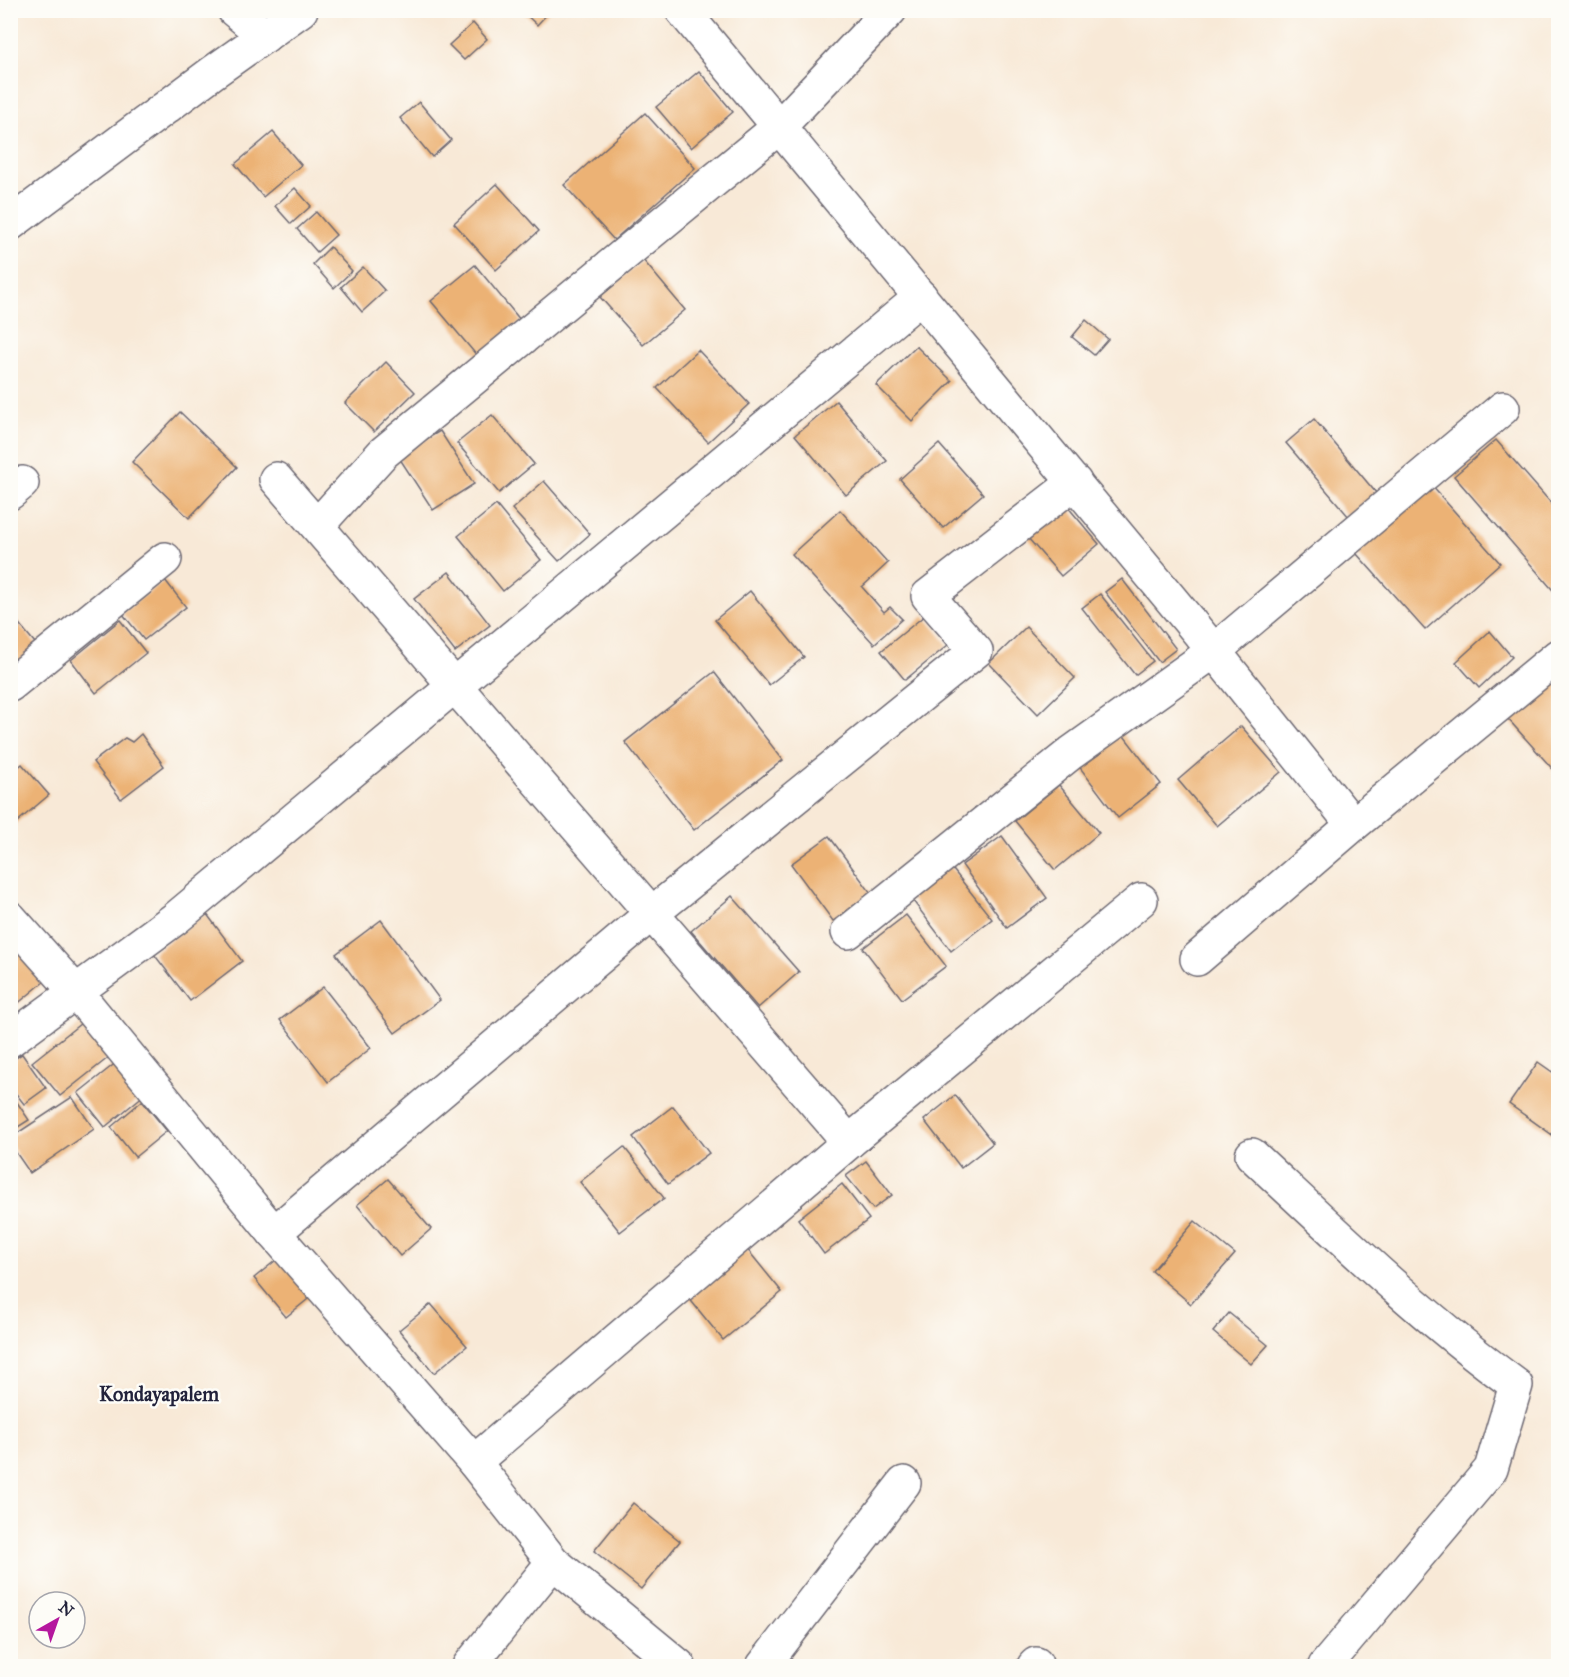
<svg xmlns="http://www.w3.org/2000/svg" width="1569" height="1677" font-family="'IM FELL Great Primer',serif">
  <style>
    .building { fill: #ecb274 }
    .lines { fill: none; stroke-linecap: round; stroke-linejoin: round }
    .street-casing { stroke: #6d6872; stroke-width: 36 }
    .secondary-casing { stroke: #6d6872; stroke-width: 36 }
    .street { stroke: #fff; stroke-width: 33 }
    .secondary { stroke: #fff; stroke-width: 33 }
    .labels { text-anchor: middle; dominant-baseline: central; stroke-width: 5; stroke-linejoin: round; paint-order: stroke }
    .neighbourhood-label { font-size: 20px; font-weight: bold; fill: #22223b; stroke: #fdfcf7 }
  </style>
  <rect width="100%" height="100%" fill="#fdfcf7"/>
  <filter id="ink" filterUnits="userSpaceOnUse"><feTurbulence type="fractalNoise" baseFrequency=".0167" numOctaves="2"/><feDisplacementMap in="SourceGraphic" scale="12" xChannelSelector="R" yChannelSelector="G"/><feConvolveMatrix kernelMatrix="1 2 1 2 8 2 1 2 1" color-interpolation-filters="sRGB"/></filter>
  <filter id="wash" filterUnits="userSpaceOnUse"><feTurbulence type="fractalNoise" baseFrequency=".008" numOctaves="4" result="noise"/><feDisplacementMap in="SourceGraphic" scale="24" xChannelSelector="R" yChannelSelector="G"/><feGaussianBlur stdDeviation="1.35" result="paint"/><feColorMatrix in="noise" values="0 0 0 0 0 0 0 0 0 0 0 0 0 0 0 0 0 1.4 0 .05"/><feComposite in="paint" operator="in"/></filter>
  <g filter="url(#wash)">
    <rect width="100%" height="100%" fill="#f8e9d7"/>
    <g id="blocks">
      <g class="building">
        <polygon points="521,10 551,10 537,25"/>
        <polygon points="473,23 487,39 464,60 449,45"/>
        <polygon points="699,71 733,112 691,148 656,107"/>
        <polygon points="419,102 451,140 432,157 400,118"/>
        <polygon points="645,113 695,168 614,240 564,185"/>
        <polygon points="273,132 301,165 263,197 235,164"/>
        <polygon points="497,184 539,231 496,270 454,223"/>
        <polygon points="295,188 311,206 291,224 275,206"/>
        <polygon points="316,212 336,235 317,252 297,229"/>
        <polygon points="330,247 352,271 334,288 313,264"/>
        <polygon points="643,260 685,310 643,345 600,297"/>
        <polygon points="475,265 521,321 478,357 431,301"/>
        <polygon points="363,267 385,291 362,312 341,287"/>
        <polygon points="1086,320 1108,339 1094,355 1072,337"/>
        <polygon points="916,346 952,381 912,421 876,385"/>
        <polygon points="698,350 749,404 708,442 657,388"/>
        <polygon points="386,362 415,392 374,432 345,403"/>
        <polygon points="836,401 887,461 846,495 795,435"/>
        <polygon points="180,412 237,467 189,518 132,462"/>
        <polygon points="492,415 534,464 499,493 457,443"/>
        <polygon points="1314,419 1377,494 1349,517 1286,443"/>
        <polygon points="440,431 474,484 433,510 398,456"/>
        <polygon points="1496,440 1558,511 1558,596 1454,476"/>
        <polygon points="939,444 983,494 943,528 900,479"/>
        <polygon points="544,481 590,534 559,561 512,509"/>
        <polygon points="1431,485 1500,563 1425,630 1356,553"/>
        <polygon points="496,505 541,560 503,591 458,536"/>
        <polygon points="1067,506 1099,544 1061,576 1028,538"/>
        <polygon points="840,510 888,563 862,587 884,612 890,607 902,619 874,644 792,554"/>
        <polygon points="449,572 490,625 455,652 414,599"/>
        <polygon points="1122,579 1176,649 1159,662 1105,592"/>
        <polygon points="165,580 186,607 144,640 122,613"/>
        <polygon points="750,591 804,657 769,685 715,620"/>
        <polygon points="1100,594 1153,661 1135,675 1082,608"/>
        <polygon points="10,613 40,649 10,673"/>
        <polygon points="924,616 948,645 905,680 881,651"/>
        <polygon points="120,620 146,653 96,693 71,660"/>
        <polygon points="1026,627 1075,678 1038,714 989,663"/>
        <polygon points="1490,631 1512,657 1479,688 1456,662"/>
        <polygon points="714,672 783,760 694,830 625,742"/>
        <polygon points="1557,675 1558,677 1558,775 1508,719"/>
        <polygon points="1241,726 1281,772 1217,826 1178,780"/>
        <polygon points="1121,732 1161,784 1118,818 1078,765"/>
        <polygon points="141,734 164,766 121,799 93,762 125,738 132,742"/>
        <polygon points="22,764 49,795 10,828 10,774"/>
        <polygon points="1059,785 1099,833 1055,870 1015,821"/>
        <polygon points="829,836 871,893 833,921 791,864"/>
        <polygon points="1002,836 1047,898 1007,928 962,865"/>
        <polygon points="950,866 992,919 951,951 910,897"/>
        <polygon points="732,896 799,972 758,1008 691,931"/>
        <polygon points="206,913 242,961 190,1001 153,953"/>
        <polygon points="906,915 946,966 902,999 863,948"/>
        <polygon points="381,920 440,1000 395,1033 336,954"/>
        <polygon points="24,942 51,976 16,1005 10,998 10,953"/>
        <polygon points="323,987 371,1048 328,1082 280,1020"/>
        <polygon points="85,1020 113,1054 60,1096 32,1062"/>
        <polygon points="22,1054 46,1088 24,1104 10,1086 10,1062"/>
        <polygon points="117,1062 144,1095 105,1127 78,1093"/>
        <polygon points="1538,1062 1558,1076 1558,1139 1509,1104"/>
        <polygon points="10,1092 29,1120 10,1132"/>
        <polygon points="955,1095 993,1143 961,1168 924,1120"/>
        <polygon points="72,1097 94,1129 30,1173 10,1144 10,1138"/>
        <polygon points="142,1101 167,1131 135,1157 111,1127"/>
        <polygon points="673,1106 709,1153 668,1184 633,1137"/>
        <polygon points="624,1147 664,1198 620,1232 580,1182"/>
        <polygon points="866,1161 892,1195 873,1209 846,1176"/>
        <polygon points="388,1179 431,1229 400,1256 357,1205"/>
        <polygon points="842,1184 869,1219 824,1254 798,1219"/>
        <polygon points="1195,1221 1235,1254 1191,1304 1152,1271"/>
        <polygon points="747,1249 782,1292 723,1340 688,1297"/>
        <polygon points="286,1252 318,1291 286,1317 254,1278"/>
        <polygon points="431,1304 467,1346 434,1373 399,1330"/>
        <polygon points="1229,1313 1268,1345 1251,1364 1213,1332"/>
        <polygon points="633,1503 680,1541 641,1589 594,1551"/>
      </g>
    </g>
  </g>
  <g filter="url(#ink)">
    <use href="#blocks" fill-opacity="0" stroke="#6d6872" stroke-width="1.5"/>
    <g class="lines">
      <defs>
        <g id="street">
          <polyline points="234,10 265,36"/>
          <polyline points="682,10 1214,651 1353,825"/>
          <polyline points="276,479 849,1142"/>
          <polyline points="10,493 22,483"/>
          <polyline points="317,526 383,453 779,127 890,10"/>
          <polyline points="10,685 165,559"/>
          <polyline points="10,918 76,992 274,1233 474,1462 553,1562 679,1666"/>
          <polyline points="848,932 1071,753 1214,651 1503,408"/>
          <polyline points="1197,959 1353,825 1558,656"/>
          <polyline points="10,1040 176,918 921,297"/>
          <path d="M 1252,1155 C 1338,1235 1421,1316 1516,1385 L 1491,1469 L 1325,1666"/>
          <polyline points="274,1233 651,914 976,651 928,596 1075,482"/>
          <polyline points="474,1462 849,1142 1141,900"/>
          <polyline points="469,1666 553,1562"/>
          <polyline points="763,1666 904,1483"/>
          <polyline points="1034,1666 1036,1664"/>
        </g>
        <polyline id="secondary" points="10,224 212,73 301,10"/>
      </defs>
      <use href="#street" class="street-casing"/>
      <use href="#secondary" class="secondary-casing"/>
      <use href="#street" class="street"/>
      <use href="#secondary" class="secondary"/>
    </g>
  </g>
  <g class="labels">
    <g class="neighbourhood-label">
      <text x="159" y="1394">Kondayapalem</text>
    </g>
  </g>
  <rect width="1569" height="1677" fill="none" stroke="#fdfcf7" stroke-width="36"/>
  <g transform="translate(57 1620) rotate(40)"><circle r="28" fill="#fdfcf7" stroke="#a5a5ac" stroke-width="1.5"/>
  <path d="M0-4.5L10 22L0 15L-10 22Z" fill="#b5179e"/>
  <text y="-9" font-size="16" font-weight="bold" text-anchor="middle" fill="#22223b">N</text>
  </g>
</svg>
